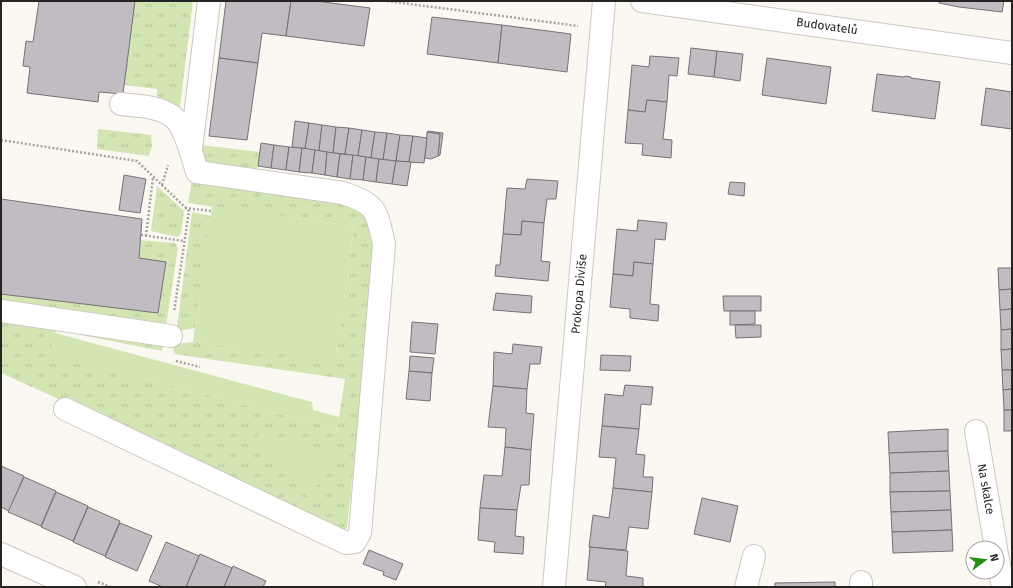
<svg xmlns="http://www.w3.org/2000/svg" width="1013" height="588" font-family="'Fira Sans',sans-serif">
  <style>
    .grass { fill: url(#grass-tufts) }
    .garden { fill: #d2e5b3 }
    .building { fill: #c1bcc2; stroke: #757176 }
    .lines { fill: none; stroke-linecap: round; stroke-linejoin: round }
    .minor-casing { stroke: #cbc8c1; stroke-width: 24 }
    .path { stroke: #a6a49f; stroke-width: 2.5; stroke-dasharray: 2 2; stroke-linecap: butt }
    .minor { stroke: #fff; stroke-width: 22 }
    .labels { text-anchor: middle; dominant-baseline: central; stroke-width: 3.5; stroke-linejoin: round; paint-order: stroke }
    .street-label { font-size: 12px; fill: #262523; stroke: #fff }
  </style>
  <defs>
    <pattern id="grass-tufts" width="24" height="20" patternUnits="userSpaceOnUse"><rect width="24" height="20" fill="#d2e5b3"/><path d="M3 7l-1-3M5 7V3M7 7l1-3M15 17l-1-3M17 17v-4M19 17l1-3" fill="none" stroke="#b4c49a"/></pattern>
  </defs>
  <rect width="100%" height="100%" fill="#fbf8f2"/>
  <g class="grass">
    <polygon points="132,1 193,1 179,115 164,100 157,96 157,89 124,85"/>
    <polygon points="98,129 151,135 152,146 149,156 97,149"/>
    <polygon points="200,145 260,152 256,174 204,164"/>
    <polygon points="192,179 340,199 369,217 377,244 347,528 342,531 138,435 1,373 1,320 57,325 51,354 337,429 345,379 174,354 173,344 193,342 336,360 354,226 188,203"/>
    <polygon points="157,186 184,211 181,234 177,237 151,231"/>
    <polygon points="192,212 211,216 195,328 179,331 177,327"/>
    <polygon points="140,240 174,243 177,245 178,248 166,326 1,307 1,294 158,313 166,262 139,258"/>
    <polygon points="71,328 164,342 162,351 71,333"/>
  </g>
  <g class="garden">
    <polygon points="212,206 354,226 336,361 193,342"/>
    <polygon points="55,333 312,402 313,410 339,417 337,429 50,354"/>
    <polygon points="259,432 337,455 309,498 257,436"/>
  </g>
  <g class="building">
    <polygon points="39,1 135,1 123,94 99,92 98,102 27,93 30,67 23,66 26,41 33,42"/>
    <polygon points="226,1 291,1 286,36 262,33 258,63 219,58"/>
    <polygon points="291,1 316,1 370,8 364,46 286,36"/>
    <polygon points="939,1 1004,1 1002,12 959,7 939,3"/>
    <polygon points="432,17 502,25 498,63 427,54"/>
    <polygon points="502,25 571,34 567,72 498,63"/>
    <polygon points="691,48 717,51 714,77 688,74"/>
    <polygon points="717,51 743,54 740,81 714,77"/>
    <polygon points="650,56 679,58 677,76 669,75 667,102 647,100 645,112 628,110 632,65 649,67"/>
    <polygon points="219,58 258,63 247,140 209,136"/>
    <polygon points="767,58 831,67 826,104 762,95"/>
    <polygon points="877,74 904,77 905,76 911,77 911,78 940,82 935,119 872,111"/>
    <polygon points="986,88 1012,92 1012,129 981,125"/>
    <polygon points="647,100 667,102 663,139 672,140 671,158 642,155 643,144 625,143 628,110 645,112"/>
    <polygon points="295,121 309,123 305,149 292,147"/>
    <polygon points="309,123 322,125 319,151 305,149"/>
    <polygon points="322,125 336,127 333,153 319,151"/>
    <polygon points="336,127 349,128 345,154 333,153"/>
    <polygon points="349,128 362,130 358,156 345,154"/>
    <polygon points="362,130 375,132 371,158 358,156"/>
    <polygon points="428,131 443,133 440,155 438,156 440,134 427,132"/>
    <polygon points="375,132 387,133 383,160 371,158"/>
    <polygon points="427,132 440,134 438,156 431,159 425,158"/>
    <polygon points="387,133 400,135 396,161 383,160"/>
    <polygon points="400,135 413,136 409,162 396,161"/>
    <polygon points="413,136 427,138 424,163 409,162"/>
    <polygon points="261,143 274,145 271,168 258,166"/>
    <polygon points="274,145 289,147 286,170 271,168"/>
    <polygon points="289,147 302,148 299,172 286,170"/>
    <polygon points="302,148 315,150 312,173 299,172"/>
    <polygon points="315,150 327,152 325,175 312,173"/>
    <polygon points="327,152 340,154 337,177 325,175"/>
    <polygon points="340,154 353,155 350,179 337,177"/>
    <polygon points="353,155 366,157 363,180 350,179"/>
    <polygon points="366,157 379,159 376,182 363,180"/>
    <polygon points="379,159 396,161 392,184 376,182"/>
    <polygon points="396,161 411,162 407,186 392,184"/>
    <polygon points="124,175 146,179 140,213 119,210"/>
    <polygon points="527,179 558,181 556,199 547,199 544,223 522,221 521,235 503,234 507,188 525,189"/>
    <polygon points="730,182 745,183 744,196 728,194"/>
    <polygon points="1,199 142,219 139,258 166,262 158,313 1,294"/>
    <polygon points="638,220 667,223 665,240 655,239 653,264 634,262 633,276 613,274 617,229 637,231"/>
    <polygon points="522,221 544,223 541,261 550,262 548,281 495,276 496,265 500,265 503,234 521,235"/>
    <polygon points="634,262 653,264 650,304 659,305 658,321 630,318 630,309 610,307 613,274 633,276"/>
    <polygon points="998,268 1012,268 1012,289 999,290"/>
    <polygon points="1012,289 1012,309 1000,310 999,290"/>
    <polygon points="496,293 532,296 531,313 493,310"/>
    <polygon points="723,296 761,296 761,311 724,311"/>
    <polygon points="1012,309 1012,329 1001,330 1000,310"/>
    <polygon points="730,311 755,311 755,324 730,325"/>
    <polygon points="412,322 438,324 435,354 410,352"/>
    <polygon points="735,325 761,325 761,337 736,338"/>
    <polygon points="1012,329 1012,349 1001,350 1001,330"/>
    <polygon points="513,344 542,347 540,364 530,364 527,389 493,386 494,352 512,354"/>
    <polygon points="1012,349 1012,370 1002,370 1001,350"/>
    <polygon points="601,355 631,356 630,371 600,370"/>
    <polygon points="410,356 434,358 432,373 409,371"/>
    <polygon points="1002,370 1012,370 1012,389 1003,390"/>
    <polygon points="409,371 432,373 430,401 406,399"/>
    <polygon points="625,385 653,387 651,405 641,404 639,429 602,426 605,394 623,396"/>
    <polygon points="493,386 527,389 526,413 534,414 531,450 505,447 506,428 488,427"/>
    <polygon points="1012,389 1012,410 1004,410 1003,390"/>
    <rect x="1004" y="410" width="8" height="21"/>
    <polygon points="602,426 639,429 636,454 645,455 643,477 653,477 652,492 613,488 616,458 599,457"/>
    <polygon points="948,429 948,451 889,453 888,432"/>
    <polygon points="505,447 531,450 529,485 521,485 517,510 480,508 484,475 502,476"/>
    <polygon points="948,451 949,471 890,473 889,453"/>
    <polygon points="1,466 24,476 9,511 1,507"/>
    <polygon points="949,471 950,491 890,492 890,473"/>
    <polygon points="24,477 56,491 41,526 8,512"/>
    <polygon points="613,488 652,492 648,529 629,527 626,550 589,547 593,515 609,518"/>
    <polygon points="950,491 951,510 891,512 890,492"/>
    <polygon points="56,492 88,506 73,541 41,527"/>
    <polygon points="702,498 738,506 730,542 694,534"/>
    <polygon points="88,507 120,521 105,556 73,542"/>
    <polygon points="480,508 517,510 515,536 524,537 523,554 494,552 495,542 478,540"/>
    <polygon points="951,510 952,530 892,532 891,512"/>
    <polygon points="120,523 152,536 137,571 105,557"/>
    <polygon points="952,530 953,551 893,553 892,532"/>
    <polygon points="166,542 199,556 186,587 163,587 149,581"/>
    <polygon points="590,547 628,551 626,576 643,578 643,587 605,587 606,582 587,580"/>
    <polygon points="369,550 403,564 396,580 383,575 384,572 363,564"/>
    <polygon points="200,554 232,568 224,587 186,587"/>
    <polygon points="233,566 266,581 263,587 224,587"/>
    <polygon points="835,582 835,587 775,587 775,583"/>
  </g>
  <g class="lines">
    <defs>
      <g id="minor">
        <polyline points="642,1 1012,53"/>
        <polyline points="191,149 209,1"/>
        <polyline points="1,311 171,336"/>
        <path d="M 65,409 L 346,543 L 355,542 L 360,533 L 384,244 C 376,210 378,205 343,193 L 197,172 C 192,156 185,125 172,116 C 158,106 138,106 121,104"/>
        <polyline points="976,431 996,548"/>
        <polyline points="1,554 75,587"/>
        <polyline points="997,554 1003,587"/>
        <polyline points="861,582 861,587"/>
        <polyline points="554,587 604,1"/>
        <polyline points="746,587 754,556"/>
      </g>
    </defs>
    <use href="#minor" class="minor-casing"/>
    <g class="path">
      <polyline points="387,1 578,26"/>
      <polyline points="1,140 137,161 189,211 174,312"/>
      <polyline points="162,185 168,165"/>
      <polyline points="185,208 211,211"/>
      <polyline points="141,235 184,241"/>
      <polyline points="146,236 153,177"/>
      <polyline points="176,361 200,367"/>
      <polyline points="98,582 111,587"/>
    </g>
    <use href="#minor" class="minor"/>
  </g>
  <g class="labels">
    <g class="street-label">
      <text transform="translate(827 26) rotate(8)">Budovatelů</text>
      <text transform="translate(579 294) rotate(-85)">Prokopa Diviše</text>
      <text transform="translate(986 489) rotate(80)">Na skalce</text>
    </g>
  </g>
  <rect width="1013" height="588" fill="none" stroke="#262523" stroke-width="4"/>
  <g transform="translate(985 560) rotate(75)"><circle r="19" fill="#ffffff" stroke="#a8a8a7"/>
  <path d="M0-3L7 15L0 10L-7 15Z" fill="#259014"/>
  <text y="-6" font-size="11" font-weight="bold" text-anchor="middle" fill="#262523">N</text>
  </g>
</svg>
